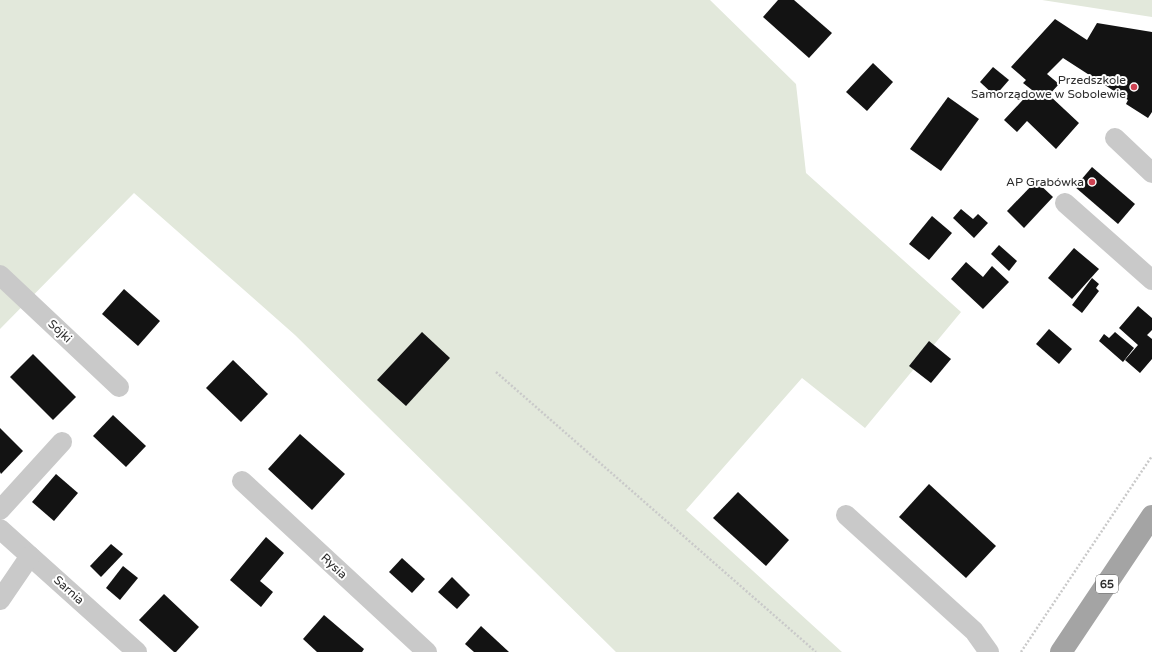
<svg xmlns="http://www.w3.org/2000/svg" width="1152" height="652" font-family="'Varela Round',sans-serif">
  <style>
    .green { fill: #e2e8db }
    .building { fill: #131313 }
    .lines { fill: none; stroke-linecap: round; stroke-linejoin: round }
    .path { stroke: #c9c9c9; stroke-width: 2.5; stroke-dasharray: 2 2; stroke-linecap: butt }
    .minor { stroke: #c9c9c9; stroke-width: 20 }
    .major { stroke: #a4a4a4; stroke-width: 22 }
    .poi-dot { fill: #ce4252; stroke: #fff; stroke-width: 1.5 }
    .labels { text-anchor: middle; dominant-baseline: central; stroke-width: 4; stroke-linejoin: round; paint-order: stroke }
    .shield { fill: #fff; stroke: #6b6b6b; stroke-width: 1 }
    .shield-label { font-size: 11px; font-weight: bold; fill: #2c2c2c }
    .poi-label { font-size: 12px; fill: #2c2c2c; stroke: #fff; text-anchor: end }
    .street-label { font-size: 12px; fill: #2c2c2c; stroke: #fff }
  </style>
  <rect width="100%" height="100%" fill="#fff"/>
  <g class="green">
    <polygon points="0,0 710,0 796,84 806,173 961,312 865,428 802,378 686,510 842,652 616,652 295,335 134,193 0,329"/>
    <polygon points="1042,0 1152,0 1152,17"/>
  </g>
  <g class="building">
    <polygon points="778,0 794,0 832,33 809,58 763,17"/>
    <polygon points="1055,19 1087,40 1097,23 1152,32 1152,112 1148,118 1126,104 1128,100 1063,58 1047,74 1059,84 1049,95 1079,123 1056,149 1027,121 1017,132 1004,120 1032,90 1023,83 1026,80 1011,67"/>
    <polygon points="873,63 893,82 867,111 846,92"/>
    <polygon points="993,67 1009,80 995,96 980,82"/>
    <polygon points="948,97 979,119 941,171 910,149"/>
    <polygon points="1092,167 1135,204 1118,224 1075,187"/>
    <polygon points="1036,181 1053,197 1024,228 1007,211"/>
    <polygon points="961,209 973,219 978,214 988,223 974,238 953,218"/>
    <polygon points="932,216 952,233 929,260 909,244"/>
    <polygon points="999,245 1017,261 1009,271 991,254"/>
    <polygon points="1074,248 1099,269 1072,299 1048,278"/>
    <polygon points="966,262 983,277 992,266 1009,282 983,309 951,279"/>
    <polygon points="1092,278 1099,284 1096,288 1099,291 1082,313 1072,305"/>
    <polygon points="124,289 160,321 138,346 102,314"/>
    <polygon points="1138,306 1152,318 1152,330 1147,335 1152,339 1152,359 1140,373 1125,360 1138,345 1119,328"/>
    <polygon points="1049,329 1072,349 1059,364 1036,344"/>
    <polygon points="422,332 450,358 406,406 377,380"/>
    <polygon points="1115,332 1134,348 1123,362 1099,341 1104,334 1109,338"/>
    <polygon points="929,341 951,359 931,383 909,366"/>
    <polygon points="33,354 76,397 53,420 10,377"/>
    <polygon points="233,360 268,394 241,422 206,388"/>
    <polygon points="113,415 146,446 126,467 93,436"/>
    <polygon points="0,428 23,451 1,474 0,472"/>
    <polygon points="300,434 345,474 312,510 268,469"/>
    <polygon points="56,474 78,493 54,521 32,502"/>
    <polygon points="929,484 996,546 966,578 899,517"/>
    <polygon points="738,492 789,540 766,566 713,518"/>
    <polygon points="266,537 284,553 260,581 273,592 261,607 230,580"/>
    <polygon points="111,544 123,554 101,577 90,566"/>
    <polygon points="402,558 425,579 412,593 389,572"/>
    <polygon points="123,566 138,578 120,600 106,588"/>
    <polygon points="452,577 470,595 457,609 438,592"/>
    <polygon points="164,594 199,627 176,652 174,652 139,620"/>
    <polygon points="324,615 364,649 362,652 317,652 303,639"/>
    <polygon points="481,626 509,652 474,652 465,644"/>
  </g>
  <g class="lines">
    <g class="path">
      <polyline points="496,372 816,652"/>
      <polyline points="1021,652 1152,456"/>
    </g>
    <g class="minor">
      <polyline points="1115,138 1152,173"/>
      <polyline points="1065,203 1152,280"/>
      <polyline points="0,275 119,387"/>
      <polyline points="242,481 427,652"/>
      <polyline points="0,510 62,442"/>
      <polyline points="846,515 974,631 989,652"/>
      <polyline points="0,529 137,652"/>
      <polyline points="0,600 30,556"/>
    </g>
    <polyline class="major" points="1061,652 1152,516"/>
  </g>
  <g class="poi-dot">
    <circle cx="1134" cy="87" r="4"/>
    <circle cx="1092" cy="182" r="4"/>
  </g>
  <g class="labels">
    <rect class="shield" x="1096" y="575" width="22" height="18" rx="3"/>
    <g class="shield-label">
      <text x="1107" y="584">65</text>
    </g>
    <g class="poi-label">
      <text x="1126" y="80">Przedszkole<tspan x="1126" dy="14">Samorządowe w Sobolewie</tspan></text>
      <text x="1084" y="182">AP Grabówka</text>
    </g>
    <g class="street-label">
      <text transform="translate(60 331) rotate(43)">Sójki</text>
      <text transform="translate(334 566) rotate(43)">Rysia</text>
      <text transform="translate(69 590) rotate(42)">Sarnia</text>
    </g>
  </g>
</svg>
